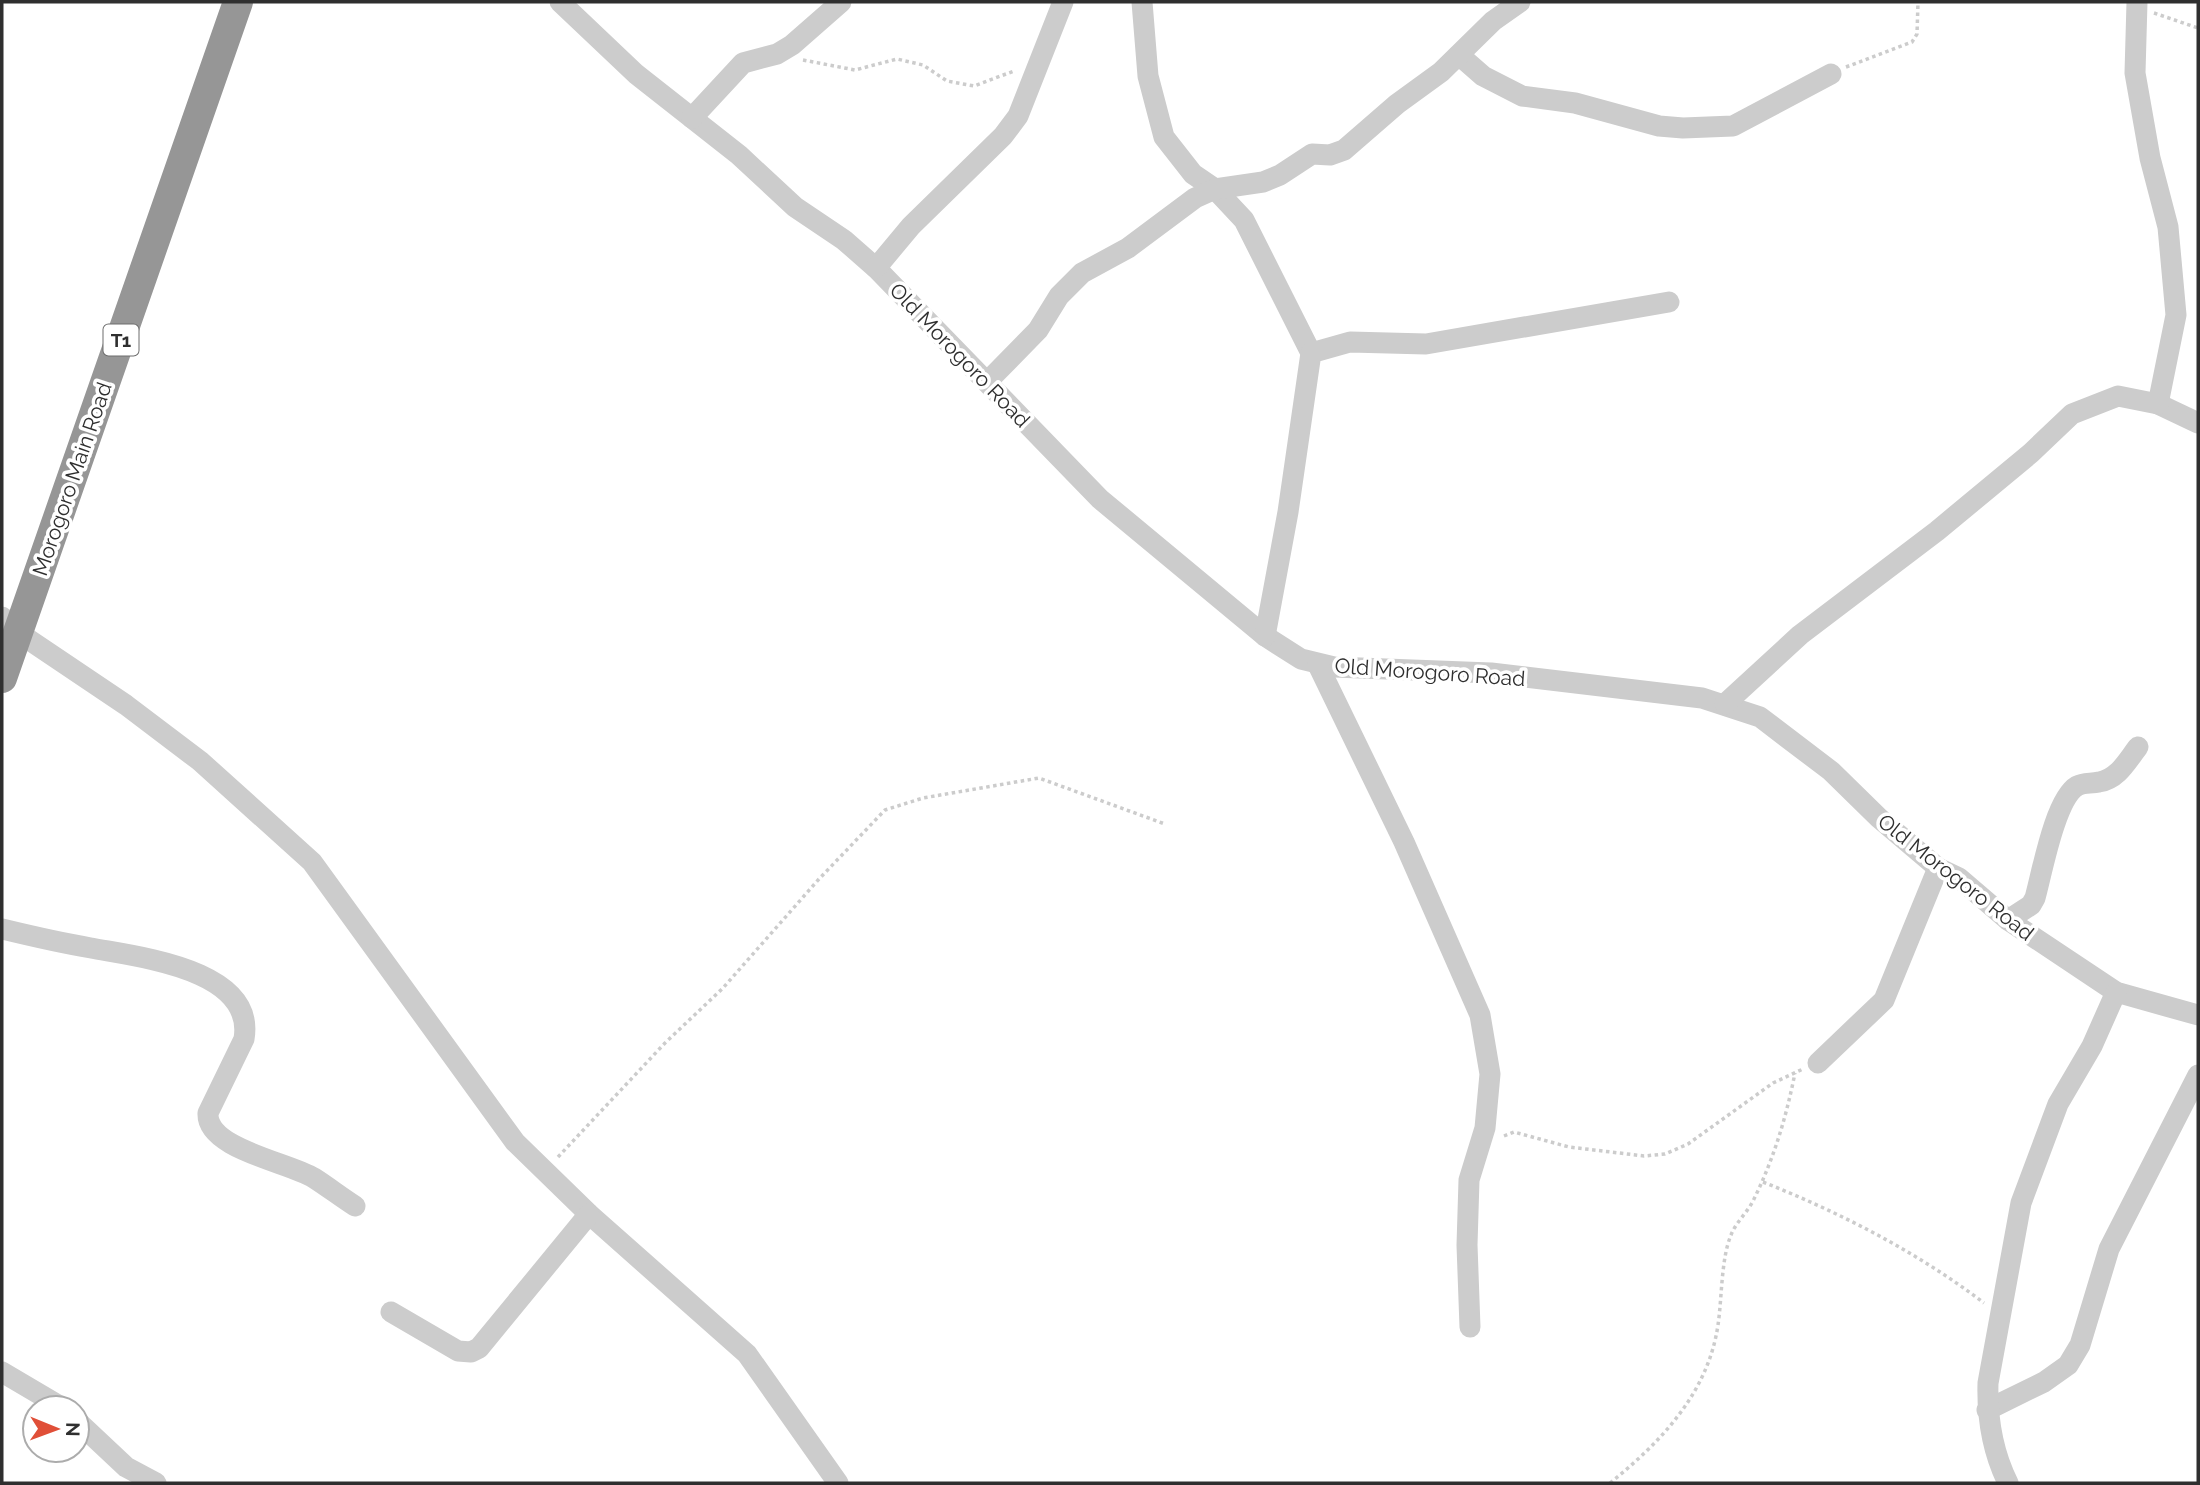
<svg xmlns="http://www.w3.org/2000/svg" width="2200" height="1485" font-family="Raleway,sans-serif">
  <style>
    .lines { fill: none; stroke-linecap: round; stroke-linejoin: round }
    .path { stroke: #ccc; stroke-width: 3.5; stroke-dasharray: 3.5 3.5; stroke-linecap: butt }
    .minor { stroke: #ccc; stroke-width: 21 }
    .highway { stroke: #969696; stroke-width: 30 }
    .labels { text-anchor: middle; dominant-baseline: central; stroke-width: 7; stroke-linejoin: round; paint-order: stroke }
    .shield { fill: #fff; stroke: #6d6d6d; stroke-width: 2 }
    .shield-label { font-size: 19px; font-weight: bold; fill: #2f2f2f }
    .street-label { font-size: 21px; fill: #2f2f2f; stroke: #fff }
  </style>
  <rect width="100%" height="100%" fill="#fff"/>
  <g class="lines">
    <g class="path">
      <polyline points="2154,13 2198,28"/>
      <polyline points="803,60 855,70 897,59 923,65 947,81 974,86 1014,71"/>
      <polyline points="1846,67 1912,42 1917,34 1918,2"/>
      <polyline points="1504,1136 1514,1132 1569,1147 1644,1156 1665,1154 1688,1144 1773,1083 1803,1069"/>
      <polyline points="558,1157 665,1043 723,988 819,879 885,810 923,798 1039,778 1165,824"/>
      <path d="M 1763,1182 C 1841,1213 1917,1252 1984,1303"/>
      <path d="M 1610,1483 C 1661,1442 1708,1393 1718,1325 C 1722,1298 1721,1259 1731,1235 C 1736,1222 1748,1212 1754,1199 C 1774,1158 1786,1118 1795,1073"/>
    </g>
    <g class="minor">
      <polyline points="560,2 636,74 739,155 795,207 844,240 876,268 1100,499 1265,636 1301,659 1334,667 1491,673 1702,698 1760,717 1831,771 1879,818 1938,868 1959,878 2008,920 2116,992 2198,1015"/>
      <polyline points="1142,2 1148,76 1164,137 1193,174 1215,189 1244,220 1311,353"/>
      <polyline points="1459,55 1483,76 1522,96 1575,103 1659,126 1683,128 1733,126 1831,74"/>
      <polyline points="692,118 743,63 777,54 792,45 841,2"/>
      <polyline points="876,268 911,226 1003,136 1018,116 1063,2"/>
      <polyline points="988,381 1038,330 1059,296 1082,273 1128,248 1195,198 1215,189 1263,182 1280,175 1312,154 1330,155 1344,150 1397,104 1441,72 1493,21 1520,2"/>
      <polyline points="2158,404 2198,423"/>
      <polyline points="2,617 19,633 126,705 200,761 312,862 515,1142 589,1214 747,1354 838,1483"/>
      <polyline points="1265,636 1288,512 1311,353 1350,342 1426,344 1669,302"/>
      <polyline points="1318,665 1404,842 1480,1015 1490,1074 1485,1128 1469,1180 1467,1245 1470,1327"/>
      <polyline points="1725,704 1800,635 1937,531 2031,453 2072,414 2118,396 2158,404 2176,315 2168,227 2150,158 2135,73 2137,2"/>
      <path d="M 2008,920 L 2031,905 L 2035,898 C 2042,873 2055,799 2077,786 C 2084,782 2091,784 2099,782 C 2118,779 2127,761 2138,747"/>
      <path d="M 2,929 C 31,936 61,943 91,948 C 138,957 256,969 244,1039 L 208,1113 C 206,1149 288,1162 314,1178 C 328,1187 341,1197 355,1206"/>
      <polyline points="1818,1063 1884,1000 1938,868"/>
      <polyline points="391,1312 458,1351 471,1352 479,1348 589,1214"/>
      <polyline points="2,1372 63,1408"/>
      <polyline points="1987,1410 2044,1382 2068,1365 2080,1345 2109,1249 2198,1075"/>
      <polyline points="77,1421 126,1467 156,1483"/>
      <path d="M 2008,1483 C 1992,1451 1987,1418 1988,1383 L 2021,1203 L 2058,1104 L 2092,1046 L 2116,992"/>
    </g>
    <polyline class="highway" points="2,678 238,2"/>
  </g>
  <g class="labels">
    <rect class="shield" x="103.5" y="324.5" width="35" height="31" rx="5"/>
    <g class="shield-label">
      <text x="121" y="340">T1</text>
    </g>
    <g class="street-label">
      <text transform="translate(960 355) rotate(46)">Old Morogoro Road</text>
      <text transform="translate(72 479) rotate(-71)">Morogoro Main Road</text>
      <text transform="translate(1430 672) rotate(4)">Old Morogoro Road</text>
      <text transform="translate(1956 877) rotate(38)">Old Morogoro Road</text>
    </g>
  </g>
  <rect width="2200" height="1485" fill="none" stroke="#2f2f2f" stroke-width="7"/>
  <g transform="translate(56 1429) rotate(91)"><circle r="33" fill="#ffffff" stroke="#acacac" stroke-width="2"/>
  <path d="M0-5L12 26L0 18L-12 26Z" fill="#e04f38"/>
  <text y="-10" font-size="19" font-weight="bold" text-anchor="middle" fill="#2f2f2f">N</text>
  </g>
</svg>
